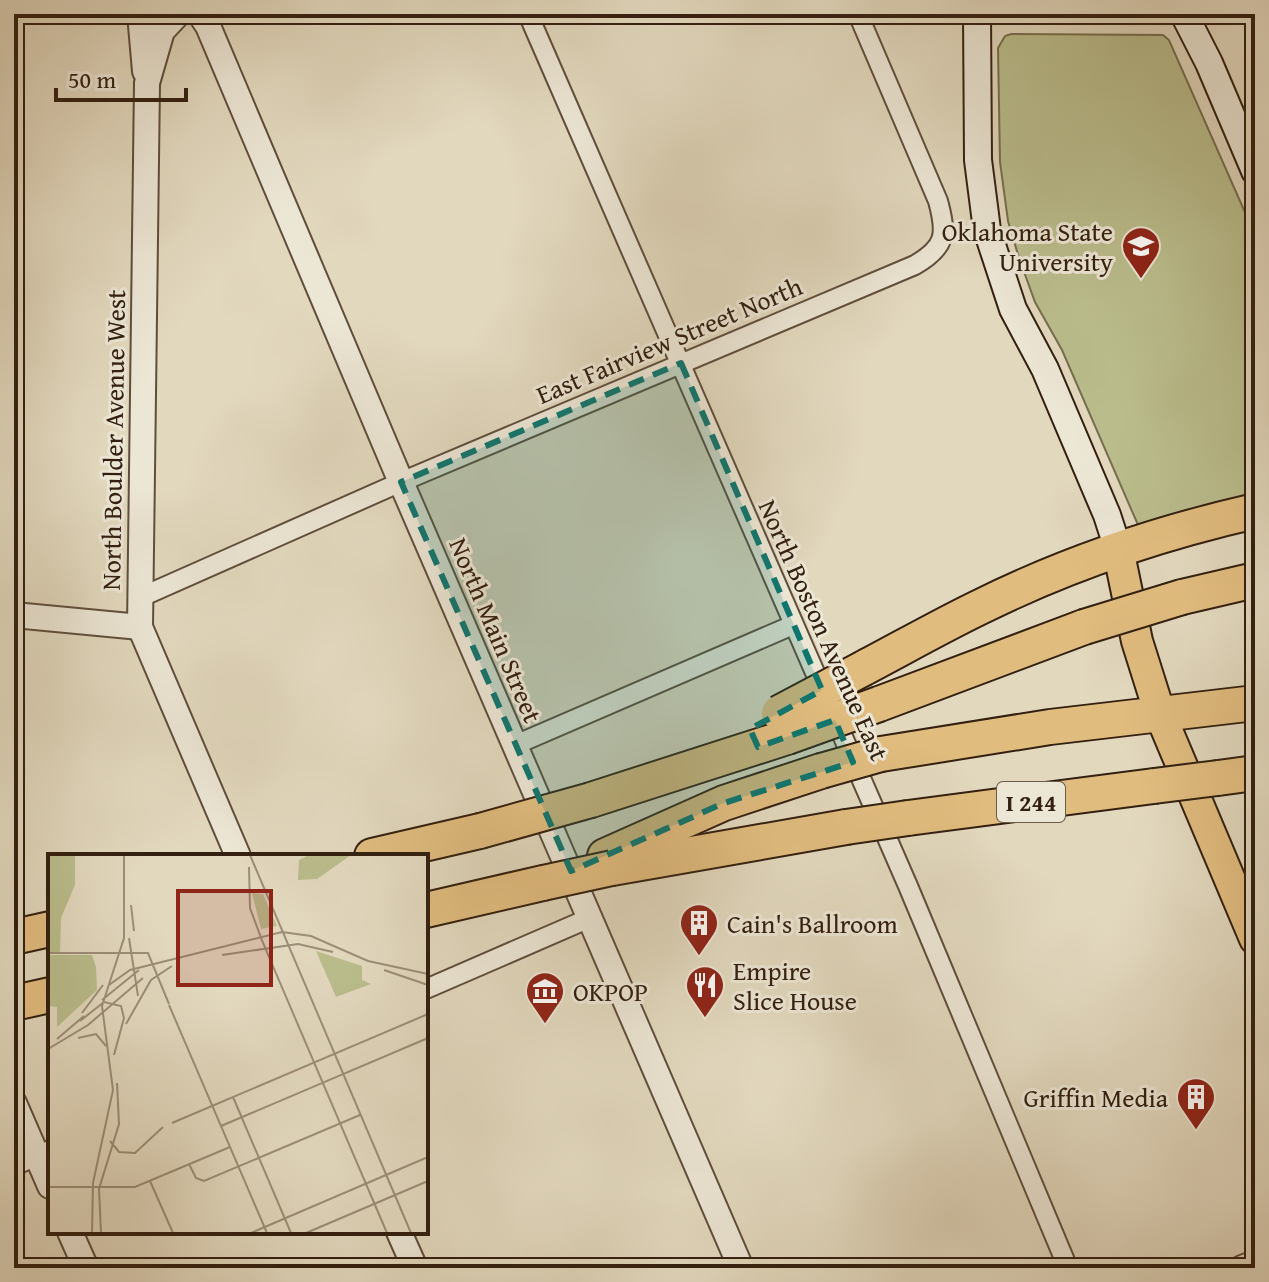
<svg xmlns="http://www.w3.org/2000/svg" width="1269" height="1282" font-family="'Gentium Book Plus',serif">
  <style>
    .green { fill: #babc8c; stroke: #766e4e; stroke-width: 2 }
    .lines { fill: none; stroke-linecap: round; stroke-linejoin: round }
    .minor-casing { stroke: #5f4e3c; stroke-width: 22 }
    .tertiary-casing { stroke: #5f4e3c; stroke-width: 28 }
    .secondary-casing { stroke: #332010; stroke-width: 30 }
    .primary-casing { stroke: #332010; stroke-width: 34 }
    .motorway-casing { stroke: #332010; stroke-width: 38 }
    .minor { stroke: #ece6d5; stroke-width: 18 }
    .tertiary { stroke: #ece6d5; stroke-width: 24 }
    .secondary { stroke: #ece6d5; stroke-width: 26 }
    .primary { stroke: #e1bc7f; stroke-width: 30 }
    .motorway { stroke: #e1bc7f; stroke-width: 34 }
    .motorway-bridge-casing { stroke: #332010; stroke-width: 38; stroke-linecap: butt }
    .motorway-bridge { stroke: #e1bc7f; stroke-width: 34 }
    .marked { fill: #0f766e; fill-opacity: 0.2; stroke: #0f766e; stroke-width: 6; stroke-dasharray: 16 10; stroke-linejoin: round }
    .labels { text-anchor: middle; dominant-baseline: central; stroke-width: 6; stroke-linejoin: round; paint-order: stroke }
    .shield { fill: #ece6d5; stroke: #6a5b4b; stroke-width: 2 }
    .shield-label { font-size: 24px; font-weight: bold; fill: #332010 }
    .poi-label { font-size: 26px; fill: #332010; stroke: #ece6d5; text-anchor: start }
    .street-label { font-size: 26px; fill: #332010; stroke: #ece6d5 }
    .inset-road { fill: none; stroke: #9c8e78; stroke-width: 2 }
    .view { fill: #8f2418; fill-opacity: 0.15; stroke: #8f2418; stroke-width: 4 }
    .inset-edge { fill: none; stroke: #332010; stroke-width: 4 }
  </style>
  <rect width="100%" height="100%" fill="#e2d8be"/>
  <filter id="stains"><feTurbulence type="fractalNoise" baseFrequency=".0025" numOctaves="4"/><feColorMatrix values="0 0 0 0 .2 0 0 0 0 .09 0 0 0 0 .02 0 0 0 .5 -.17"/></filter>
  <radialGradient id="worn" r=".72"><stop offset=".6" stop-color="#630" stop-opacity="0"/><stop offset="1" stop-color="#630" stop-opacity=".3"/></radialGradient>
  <polygon class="green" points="1011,34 1163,35 1169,40 1255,235 1255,502 1152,528 1138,525 1062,350 1035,302 1019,258 1008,221 1000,162 998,48 1005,36"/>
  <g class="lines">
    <defs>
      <g id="minor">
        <polyline points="528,14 908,886 1068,1268"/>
        <path d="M 139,598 L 401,482 L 915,265 C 946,247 947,234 938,201 L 858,14"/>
        <polyline points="515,745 793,625"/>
        <polyline points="426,989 592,917"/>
        <polyline points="14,1166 50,1150"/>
      </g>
      <g id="tertiary">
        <polyline points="140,14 145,71"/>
        <polyline points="178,14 162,31 147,83 140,627 238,856"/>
        <polyline points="200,14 208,26 401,482 741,1268"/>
        <polyline points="14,615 140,627"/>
        <polyline points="14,1103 50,1186"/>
        <polyline points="70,1232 86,1268"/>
        <polyline points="399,1232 415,1268"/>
        <polyline points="1242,1268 1255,1263"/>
      </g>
      <g id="secondary">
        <polyline points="977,14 978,160 987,230 1013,309 1045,369 1107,515 1118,549"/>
        <polyline points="1184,14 1209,63 1255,171"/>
      </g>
      <polyline id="primary" points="1118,549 1137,641 1160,714 1255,939"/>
      <g id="motorway">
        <polyline points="1182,597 1255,580"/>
        <path d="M 864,668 C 902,648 939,627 978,608 C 1066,564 1159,533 1255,511"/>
        <polyline points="879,704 1084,627"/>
        <polyline points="881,754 1050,727 1255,703"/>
        <polyline points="1218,778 1255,773"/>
        <polyline points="591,800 787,737"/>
        <polyline points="908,818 1154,786"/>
        <polyline points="372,856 480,831"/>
        <polyline points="605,856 724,803 821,771"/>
        <polyline points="612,868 846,827"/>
        <polyline points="426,910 543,883"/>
        <polyline points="14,937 50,929"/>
        <polyline points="14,1003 50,995"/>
      </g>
    </defs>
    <use href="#minor" class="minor-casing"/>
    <use href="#tertiary" class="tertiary-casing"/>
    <use href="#secondary" class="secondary-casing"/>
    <use href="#primary" class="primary-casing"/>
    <use href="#motorway" class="motorway-casing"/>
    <use href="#minor" class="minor"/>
    <use href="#tertiary" class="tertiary"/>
    <use href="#secondary" class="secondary"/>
    <use href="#primary" class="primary"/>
    <use href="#motorway" class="motorway"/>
    <defs>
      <g id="motorway-bridge">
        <polyline points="1084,627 1182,597"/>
        <polyline points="779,713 864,668"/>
        <polyline points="787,737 879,704"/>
        <polyline points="821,771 881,754"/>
        <polyline points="1154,786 1218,778"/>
        <polyline points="846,827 908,818"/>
        <polyline points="480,831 591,800"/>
        <polyline points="543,883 612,868"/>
      </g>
    </defs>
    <use href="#motorway-bridge" class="motorway-bridge-casing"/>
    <use href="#motorway-bridge" class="motorway-bridge"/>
  </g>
  <path class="marked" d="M 681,363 L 822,690 L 750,729 L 758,747 L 835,720 L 853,762 L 724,803 L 571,871 L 401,482 Z"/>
  <defs>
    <symbol id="university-pin" viewBox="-11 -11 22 30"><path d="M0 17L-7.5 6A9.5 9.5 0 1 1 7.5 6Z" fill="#8f2418" stroke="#ece6d5"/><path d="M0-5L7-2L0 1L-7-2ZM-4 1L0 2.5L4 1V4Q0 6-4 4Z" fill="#fff"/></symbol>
    <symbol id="building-pin" viewBox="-11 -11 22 30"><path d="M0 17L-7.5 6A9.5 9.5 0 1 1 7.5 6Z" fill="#8f2418" stroke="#ece6d5"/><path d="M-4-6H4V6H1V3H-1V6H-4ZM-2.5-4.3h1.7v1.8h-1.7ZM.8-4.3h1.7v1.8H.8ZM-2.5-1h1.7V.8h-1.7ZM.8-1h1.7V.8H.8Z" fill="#fff"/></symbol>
    <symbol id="restaurant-pin" viewBox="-11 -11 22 30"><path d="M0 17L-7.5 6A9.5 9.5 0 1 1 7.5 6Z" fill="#8f2418" stroke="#ece6d5"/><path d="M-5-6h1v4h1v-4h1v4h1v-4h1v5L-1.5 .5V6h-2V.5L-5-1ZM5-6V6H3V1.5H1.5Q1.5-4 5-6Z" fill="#fff"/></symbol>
    <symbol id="museum-pin" viewBox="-11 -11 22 30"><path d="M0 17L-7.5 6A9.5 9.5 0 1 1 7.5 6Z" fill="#8f2418" stroke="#ece6d5"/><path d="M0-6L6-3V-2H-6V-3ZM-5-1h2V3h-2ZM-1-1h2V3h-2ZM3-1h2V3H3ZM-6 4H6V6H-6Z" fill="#fff"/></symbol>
  </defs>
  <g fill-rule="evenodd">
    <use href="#university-pin" x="1119" y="224" width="44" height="60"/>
    <use href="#building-pin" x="677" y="901" width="44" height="60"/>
    <use href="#restaurant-pin" x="683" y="963" width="44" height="60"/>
    <use href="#museum-pin" x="523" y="969" width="44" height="60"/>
    <use href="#building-pin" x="1174" y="1075" width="44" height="60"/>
  </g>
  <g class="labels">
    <rect class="shield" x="997" y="782" width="68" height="40" rx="6"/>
    <g class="shield-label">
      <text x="1031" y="802">I 244</text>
    </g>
    <g class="poi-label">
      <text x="1113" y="231" text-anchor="end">Oklahoma State<tspan x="1113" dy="30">University</tspan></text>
      <text x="727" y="923">Cain's Ballroom</text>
      <text x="733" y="970">Empire<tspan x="733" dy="30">Slice House</tspan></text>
      <text x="573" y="991">OKPOP</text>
      <text x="1168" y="1097" text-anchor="end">Griffin Media</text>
    </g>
    <g class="street-label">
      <text transform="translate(669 340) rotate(-23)">East Fairview Street North</text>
      <text transform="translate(113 440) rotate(-89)">North Boulder Avenue West</text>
      <text transform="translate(496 630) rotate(67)">North Main Street</text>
      <text transform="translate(824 630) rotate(66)">North Boston Avenue East</text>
    </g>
  </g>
  <g transform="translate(48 854)">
    <rect width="380" height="380" fill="#e2d8be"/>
    <path d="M 0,1 L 27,1 L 27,31 L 13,64 L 12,98 L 0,98 ZM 261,1 L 303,1 L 269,25 L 250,26 L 251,6 ZM 204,39 L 215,40 L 229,72 L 213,75 ZM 268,97 L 314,112 L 314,126 L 323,130 L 288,143 ZM 0,101 L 44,101 L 48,113 L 49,136 L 9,173 L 9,153 L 0,152 Z" fill="#babc8c"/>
    <path class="inset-road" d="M 202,1 L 363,379M 201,13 L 202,54 L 215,89 L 339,379M 83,51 L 86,77M 81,84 L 90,142M 0,99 L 100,99 L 121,150M 174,101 L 250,90 L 285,98M 336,116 L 380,131M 61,131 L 82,116 L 234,78 L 263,82 L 320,107 L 380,120M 54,146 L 91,116M 121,151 L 219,379M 34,159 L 55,131M 32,167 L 56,148 L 73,152 L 76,164 L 66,201M 78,170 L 103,126 L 124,112M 30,184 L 48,180 L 58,192M 9,185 L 36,162M 0,195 L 40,171 L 95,124M 185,243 L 243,379M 124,269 L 380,160M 173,272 L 380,184M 62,287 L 71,298 L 87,299 L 115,273M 141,310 L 148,324 L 156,327 L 312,261M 102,327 L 125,379M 0,333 L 87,333 L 182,293M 44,379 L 45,329 L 65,236 L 54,152 L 76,84 L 76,1M 53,379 L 51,335 L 71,270 L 69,229M 203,379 L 380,303M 258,379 L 380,327"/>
    <path class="view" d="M 130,37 L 223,37 L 223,131 L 130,131 Z"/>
    <rect width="380" height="380" class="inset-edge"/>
  </g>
  <rect width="1269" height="1282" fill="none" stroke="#e2d8be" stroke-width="48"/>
  <rect x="16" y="16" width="1237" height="1250" fill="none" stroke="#332010" stroke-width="4"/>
  <rect x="24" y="24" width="1221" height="1234" fill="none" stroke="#332010" stroke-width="2"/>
  <path d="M56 88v12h130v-12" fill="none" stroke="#332010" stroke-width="4"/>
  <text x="68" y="88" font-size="24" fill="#332010" stroke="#ece6d5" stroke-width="6" paint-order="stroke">50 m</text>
  <rect width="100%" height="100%" filter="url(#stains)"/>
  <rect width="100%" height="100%" fill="url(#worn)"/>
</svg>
